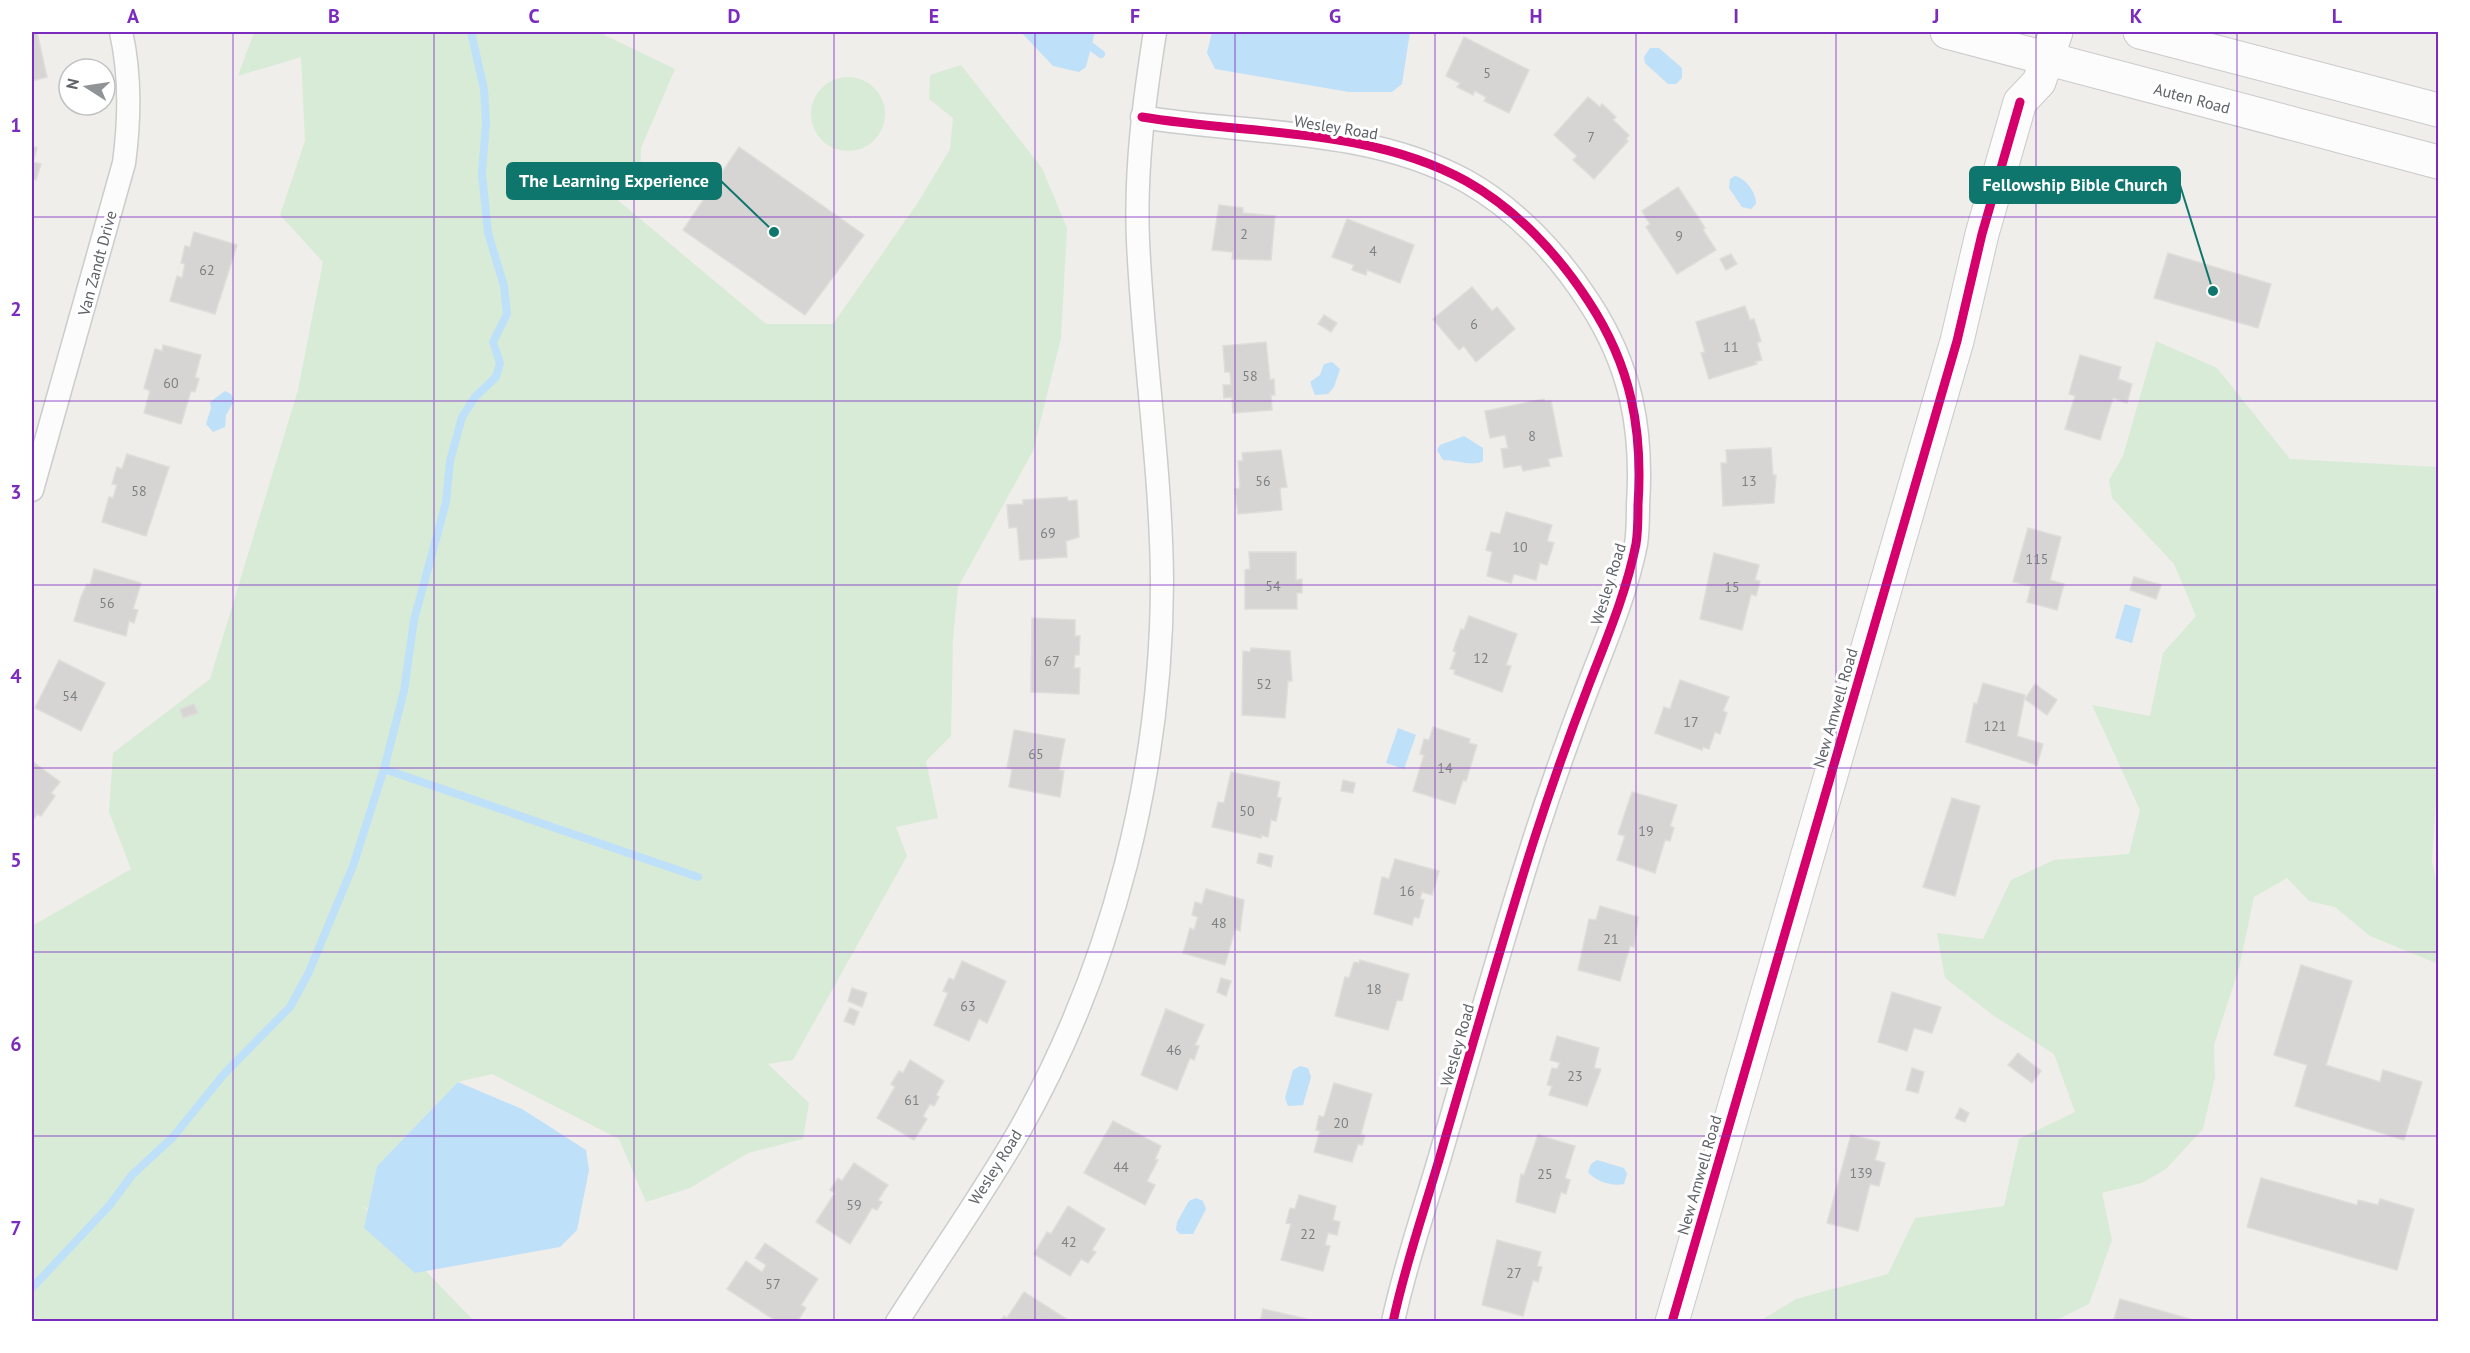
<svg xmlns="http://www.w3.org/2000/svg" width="2470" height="1353" font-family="'PT Sans',sans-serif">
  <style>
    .green { fill: #d8ebd6 }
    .water { fill: #bfe0f9 }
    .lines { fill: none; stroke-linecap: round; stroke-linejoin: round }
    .stream { stroke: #bfe0f9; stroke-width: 8 }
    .building { fill: #d6d5d3; stroke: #deddd9; stroke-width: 1.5 }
    .street-casing { stroke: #cbcccc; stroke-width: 25 }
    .secondary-casing { stroke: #cacacb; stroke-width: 35 }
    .street { stroke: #fdfcfc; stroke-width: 22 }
    .secondary { stroke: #fdfcfc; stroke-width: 33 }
    .cycleway-casing { stroke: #fff; stroke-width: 13 }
    .cycleway { stroke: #d6006c; stroke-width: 9 }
    .grid { fill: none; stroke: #7b2cbf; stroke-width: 1.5; stroke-opacity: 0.55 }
    .labels { text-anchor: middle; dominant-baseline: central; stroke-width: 6; stroke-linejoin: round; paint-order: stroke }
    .number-label { font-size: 14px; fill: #7e8184 }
    .street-label { font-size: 16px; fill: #5f6368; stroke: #fff }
    .leader { fill: none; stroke: #0f766e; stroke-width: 2 }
    .callout-dot { fill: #0f766e; stroke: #fff; stroke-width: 2 }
    .callout { fill: #0f766e; stroke: #0f766e; stroke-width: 2 }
    .callout-label { font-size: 18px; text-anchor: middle; font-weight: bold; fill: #fff }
    .neatline { fill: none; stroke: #7b2cbf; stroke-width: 2 }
    .grid-label { font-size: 20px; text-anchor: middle; font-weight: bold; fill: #7b2cbf }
  </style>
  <rect width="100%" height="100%" fill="#efeeea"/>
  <g class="green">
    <polygon points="254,32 598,32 675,69 641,148 640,181 614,197 766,324 833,324 919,201 950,149 953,118 929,99 930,75 961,65 1042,168 1067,228 1061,338 1033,451 958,587 953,639 951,736 926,761 938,818 896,827 907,856 793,1060 768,1064 809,1103 803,1139 748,1153 690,1188 646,1202 619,1139 492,1074 458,1082 377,1166 368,1209 362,1205 474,1321 32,1322 32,926 131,869 109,812 113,753 210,679 298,390 323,262 280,215 305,141 301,57 238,76"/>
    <circle cx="848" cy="114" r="37"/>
    <polygon points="2156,341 2217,368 2290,459 2438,467 2438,770 2432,861 2438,888 2438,964 2370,936 2335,907 2309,901 2287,878 2254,897 2239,968 2214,1045 2215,1077 2203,1129 2166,1169 2142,1183 2102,1193 2112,1240 2089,1304 2055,1321 1760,1321 1796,1299 1888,1274 1915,1218 2004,1206 2019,1139 2075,1112 2054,1054 1994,1016 1945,978 1937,933 1983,939 2011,880 2054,860 2129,854 2140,810 2092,705 2150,716 2163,653 2196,616 2174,564 2112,498 2109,480 2123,456"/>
  </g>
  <g class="water">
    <polygon points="1021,32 1095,32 1086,67 1079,72 1053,66"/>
    <polygon points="1212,32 1410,32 1402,84 1392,92 1349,92 1215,69 1207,53"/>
    <polygon points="1650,48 1659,48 1682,68 1682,78 1676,84 1668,84 1645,63 1644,57"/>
    <path d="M 1735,176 C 1746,178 1756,193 1756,204 L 1751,209 L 1742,207 L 1729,188 L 1730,179 Z"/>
    <polygon points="1332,362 1340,369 1334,387 1328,394 1315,395 1310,382 1320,375 1324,364"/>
    <polygon points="225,391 231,394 234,401 226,415 225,427 213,432 206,424 211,408 210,402"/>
    <path d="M 1464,436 L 1483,448 L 1483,461 C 1474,467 1456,460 1443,460 L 1437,450 L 1440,445 Z"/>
    <polygon points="2125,604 2141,609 2132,643 2115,638"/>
    <polygon points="1398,728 1416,735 1404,769 1386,763"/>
    <polygon points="1300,1066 1308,1068 1311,1077 1303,1105 1288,1106 1285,1098 1293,1070"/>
    <polygon points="458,1082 522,1109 586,1150 589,1170 577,1230 560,1247 415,1273 364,1228 377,1166"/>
    <path d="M 1597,1160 L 1624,1168 L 1627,1174 L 1624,1184 C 1613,1187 1595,1181 1588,1172 L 1591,1164 Z"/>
    <polygon points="1196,1198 1203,1201 1206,1209 1193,1234 1180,1234 1176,1230 1177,1222 1189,1201"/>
  </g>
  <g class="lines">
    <g class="stream">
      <polyline points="1081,32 1089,45 1101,54"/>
      <polyline points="384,769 698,877"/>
      <polyline points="32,1288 109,1206 132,1175 173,1137 224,1074 290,1007 308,974 353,866 384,769 404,691 414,620 446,502 450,461 462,417 475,397 496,377 500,363 493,342 507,314 504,286 488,233 482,173 486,123 484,89 471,32"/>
    </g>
  </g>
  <g class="building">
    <polygon points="32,32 37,32 47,77 32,81"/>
    <polygon points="1464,37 1529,70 1509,113 1484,101 1486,97 1475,91 1473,95 1457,87 1460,83 1446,76"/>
    <polygon points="1588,97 1600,107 1602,104 1616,117 1613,120 1629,135 1626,139 1628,141 1594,179 1573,160 1577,156 1554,135"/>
    <polygon points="32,146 37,148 33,162 41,164 36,180 32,178"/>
    <polygon points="739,147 864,235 805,315 683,230"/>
    <polygon points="1678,187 1705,228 1703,230 1716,250 1677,274 1646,227 1650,224 1642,211"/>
    <polygon points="1219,205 1243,208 1243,213 1275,216 1271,260 1232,259 1233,252 1212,250"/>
    <polygon points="1347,219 1414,245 1400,283 1367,270 1366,275 1352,270 1354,265 1332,257"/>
    <polygon points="194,232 237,245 215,314 170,301 177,276 182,278 185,264 181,263 185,246 190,247"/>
    <polygon points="2168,253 2271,284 2258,328 2154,298"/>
    <polygon points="1731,254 1737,264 1726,270 1720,259"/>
    <polygon points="1472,287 1492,311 1497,307 1515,329 1476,362 1464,346 1459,350 1433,319"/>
    <polygon points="1745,306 1750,320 1754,319 1761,341 1757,343 1762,360 1755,362 1757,364 1709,379 1701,353 1705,352 1696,322"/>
    <polygon points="1324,315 1337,323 1331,332 1318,324"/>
    <polygon points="1266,342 1270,380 1274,379 1275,395 1271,395 1272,410 1233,413 1232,397 1224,398 1223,385 1231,385 1230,372 1225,372 1223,346"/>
    <polygon points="163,345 201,355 195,377 199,379 195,392 191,391 181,424 144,413 150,391 144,388 155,349 162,351"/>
    <polygon points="2080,355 2121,367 2118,379 2132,384 2127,403 2113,398 2100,440 2065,429 2075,396 2069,394"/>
    <polygon points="1544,399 1545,402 1551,401 1562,456 1548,459 1550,466 1523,471 1521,465 1504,468 1501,449 1508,448 1505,435 1490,438 1485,411"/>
    <polygon points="1771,448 1773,475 1776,475 1774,503 1723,506 1721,463 1727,463 1726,450"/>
    <polygon points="1281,450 1287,487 1280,488 1282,510 1238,514 1235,489 1240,488 1238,461 1243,461 1242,453"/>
    <polygon points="127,454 169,467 146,536 102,522 109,497 113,498 117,485 112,484 117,467 122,469"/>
    <polygon points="1067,497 1068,501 1077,500 1079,537 1066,541 1067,557 1020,560 1017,527 1009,528 1007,505 1023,504 1023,500"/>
    <polygon points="1506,512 1552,525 1547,541 1554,543 1547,565 1540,563 1536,580 1514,574 1511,583 1487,576 1492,552 1486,550 1491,532 1500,534"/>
    <polygon points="2028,528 2061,537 2050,580 2064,584 2057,610 2027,602 2031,586 2013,582"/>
    <polygon points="1249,552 1296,552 1296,580 1302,579 1302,593 1297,593 1297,609 1245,609 1245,570 1250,569"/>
    <polygon points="1714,553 1759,565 1755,580 1760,581 1756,596 1751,594 1742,630 1700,619"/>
    <polygon points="94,569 141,583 133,609 138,610 134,623 129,621 126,636 74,621 81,597 87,584 90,585"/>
    <polygon points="2134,577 2161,585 2156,599 2130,590"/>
    <polygon points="1469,616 1517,634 1506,665 1511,666 1502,692 1454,674 1455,670 1450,669 1456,652 1453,651 1461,629 1464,630"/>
    <polygon points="1032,618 1075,620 1075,636 1080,636 1079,655 1075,655 1074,668 1080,668 1079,694 1031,692"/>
    <polygon points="1251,648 1290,651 1292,681 1288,681 1285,718 1242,715 1243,651 1250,652"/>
    <polygon points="59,660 105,683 81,731 35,708"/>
    <polygon points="1680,680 1729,697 1723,711 1727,713 1720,734 1715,732 1709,749 1703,747 1702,750 1655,733 1664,707 1670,709"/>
    <polygon points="1983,683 2025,695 2017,736 2043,744 2037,765 1966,742 1974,703 1977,704"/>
    <polygon points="2035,684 2057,700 2047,715 2025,699"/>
    <polygon points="194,704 198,713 183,718 180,709"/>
    <polygon points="1433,727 1470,739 1469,743 1477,745 1466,781 1463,780 1455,804 1413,791 1424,755 1420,754 1424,739 1429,740"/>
    <polygon points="1014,730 1065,739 1059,770 1064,771 1060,797 1009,787 1012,769 1007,768"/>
    <polygon points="32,761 60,782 51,793 55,796 41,816 37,814 32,822"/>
    <polygon points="1231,772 1280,782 1277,797 1281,798 1276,821 1271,820 1268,837 1261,835 1261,838 1212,827 1218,802 1224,803"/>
    <polygon points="1343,780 1355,783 1353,793 1341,791"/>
    <polygon points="1632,792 1677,805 1670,826 1674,828 1670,841 1665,840 1655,873 1617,860 1625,836 1618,834"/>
    <polygon points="1952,798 1980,806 1955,896 1923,887"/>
    <polygon points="1259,853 1273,856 1271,867 1257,863"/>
    <polygon points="1395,859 1439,871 1432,895 1422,892 1420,899 1424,900 1419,918 1414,917 1412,925 1374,914 1382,877 1389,879"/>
    <polygon points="1206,889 1244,900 1240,931 1235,929 1225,965 1183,953 1190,928 1194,930 1198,917 1192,915 1195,902 1202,904"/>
    <polygon points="1600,906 1638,917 1634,947 1630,946 1620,981 1578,970 1589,919 1596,920"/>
    <polygon points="1360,960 1409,974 1402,1001 1397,1000 1388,1030 1335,1016 1345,977 1349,978 1354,962 1359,963"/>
    <polygon points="962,961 1006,981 987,1023 979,1019 969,1041 934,1025 948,993 943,991 949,978 954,980"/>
    <polygon points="2301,965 2352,981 2326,1065 2380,1082 2383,1070 2422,1082 2404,1140 2295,1106 2307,1065 2274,1055"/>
    <polygon points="1221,978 1231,981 1226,996 1217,992"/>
    <polygon points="852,988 867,993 862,1007 848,1001"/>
    <polygon points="1892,992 1941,1007 1932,1033 1914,1028 1907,1051 1878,1042"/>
    <polygon points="850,1008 859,1012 854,1025 844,1021"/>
    <polygon points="1166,1009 1204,1025 1195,1045 1199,1046 1194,1060 1190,1058 1177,1090 1141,1075"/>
    <polygon points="1557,1036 1599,1048 1594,1068 1601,1069 1587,1106 1549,1095 1552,1086 1547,1085 1552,1068 1557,1069 1560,1063 1550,1060"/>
    <polygon points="2018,1053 2041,1071 2032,1083 2008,1065"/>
    <polygon points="910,1060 944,1081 936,1095 939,1097 934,1106 930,1104 923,1116 927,1119 914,1140 877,1118 895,1087 891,1084 899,1071 903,1073"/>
    <polygon points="1912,1068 1924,1072 1918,1093 1906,1090"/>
    <polygon points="1334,1083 1372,1094 1361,1134 1365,1136 1362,1145 1358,1144 1352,1162 1314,1152 1320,1131 1316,1130 1319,1116 1324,1117"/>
    <polygon points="1960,1108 1969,1113 1965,1122 1955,1118"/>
    <polygon points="1113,1121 1161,1146 1155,1159 1158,1160 1147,1181 1155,1185 1145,1205 1084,1173"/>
    <polygon points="1538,1135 1575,1146 1565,1178 1570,1180 1566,1194 1561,1192 1555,1213 1516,1202 1521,1174 1524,1175"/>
    <polygon points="1851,1135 1880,1142 1875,1160 1885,1163 1879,1186 1870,1184 1858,1231 1827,1223"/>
    <polygon points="854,1163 888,1185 878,1200 882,1202 877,1210 872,1208 850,1244 816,1222 835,1193 830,1190 838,1178 842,1181"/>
    <polygon points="2261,1178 2357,1205 2358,1200 2378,1205 2380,1199 2414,1209 2397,1270 2247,1227"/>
    <polygon points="1299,1195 1336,1206 1333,1220 1340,1222 1337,1235 1328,1233 1325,1245 1330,1246 1323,1271 1281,1260 1291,1224 1286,1223 1290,1208 1295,1209"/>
    <polygon points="1068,1206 1105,1229 1092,1250 1096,1252 1088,1263 1081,1259 1070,1276 1034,1254 1047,1232 1051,1234"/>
    <polygon points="1497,1240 1541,1252 1537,1266 1542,1267 1538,1282 1533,1280 1523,1316 1482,1305"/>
    <polygon points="765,1243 818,1279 801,1305 806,1308 797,1322 776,1321 727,1289 746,1261 762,1272 766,1265 755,1258"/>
    <polygon points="1024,1292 1068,1320 1068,1322 1000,1322 1004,1316 1007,1318"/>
    <polygon points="2120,1299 2200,1322 2113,1322"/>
    <polygon points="1263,1309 1307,1319 1307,1322 1260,1322"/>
  </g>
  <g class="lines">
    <defs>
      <g id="street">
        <path d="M 1142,117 C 1249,135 1368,127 1466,181 C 1516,209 1558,254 1589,302 C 1631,366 1643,429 1638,505 C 1638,518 1638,532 1636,544 C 1626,594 1606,640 1588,687 C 1568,739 1550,790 1533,843 C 1502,941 1474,1040 1445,1139 C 1428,1200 1406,1260 1393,1322"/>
        <path d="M 32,490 L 124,163 C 130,118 131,76 121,32"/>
        <path d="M 897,1322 C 937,1259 981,1197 1018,1133 C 1113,966 1162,771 1162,580 C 1161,467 1143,354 1138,241 C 1135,170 1144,101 1155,32"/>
      </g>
      <g id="secondary">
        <polyline points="1947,32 2438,162"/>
        <polyline points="2140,32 2438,110"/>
        <polyline points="1672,1322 1957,341 1982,234 2020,102 2039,82 2056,32"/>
      </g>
    </defs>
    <use href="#street" class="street-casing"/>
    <use href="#secondary" class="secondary-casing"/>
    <use href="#street" class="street"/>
    <use href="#secondary" class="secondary"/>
    <defs>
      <g id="cycleway">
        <path d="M 1142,117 C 1249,135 1368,127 1466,181 C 1516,209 1558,254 1589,302 C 1631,366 1643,429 1638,505 C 1638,518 1638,532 1636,544 C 1626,594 1606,640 1588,687 C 1568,739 1550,790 1533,843 C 1502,941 1474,1040 1445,1139 C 1428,1200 1406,1260 1393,1322"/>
        <polyline points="1672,1322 1957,341 1982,234 2020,102"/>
      </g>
    </defs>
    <use href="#cycleway" class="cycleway-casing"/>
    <use href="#cycleway" class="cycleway"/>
  </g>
  <path class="grid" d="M 233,32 L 233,1322M 434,32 L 434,1322M 634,32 L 634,1322M 834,32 L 834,1322M 1035,32 L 1035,1322M 1235,32 L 1235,1322M 1435,32 L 1435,1322M 1636,32 L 1636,1322M 1836,32 L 1836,1322M 2036,32 L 2036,1322M 2237,32 L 2237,1322M 32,217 L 2438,217M 32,401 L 2438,401M 32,585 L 2438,585M 32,768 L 2438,768M 32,952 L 2438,952M 32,1136 L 2438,1136"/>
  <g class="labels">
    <g class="number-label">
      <text x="1487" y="73">5</text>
      <text x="1591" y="137">7</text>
      <text x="1244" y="234">2</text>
      <text x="1679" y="236">9</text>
      <text x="1373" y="251">4</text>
      <text x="207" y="270">62</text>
      <text x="1474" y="324">6</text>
      <text x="1731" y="347">11</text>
      <text x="1250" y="376">58</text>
      <text x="171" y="383">60</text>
      <text x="1532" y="436">8</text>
      <text x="1263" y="481">56</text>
      <text x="1749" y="481">13</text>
      <text x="139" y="491">58</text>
      <text x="1048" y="533">69</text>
      <text x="1520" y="547">10</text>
      <text x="2037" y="559">115</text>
      <text x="1273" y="586">54</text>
      <text x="1732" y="587">15</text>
      <text x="107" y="603">56</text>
      <text x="1481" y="658">12</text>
      <text x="1052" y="661">67</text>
      <text x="1264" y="684">52</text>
      <text x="70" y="696">54</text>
      <text x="1691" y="722">17</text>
      <text x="1995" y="726">121</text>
      <text x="1036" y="754">65</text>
      <text x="1445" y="768">14</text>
      <text x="1247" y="811">50</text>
      <text x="1646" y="831">19</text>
      <text x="1407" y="891">16</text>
      <text x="1219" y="923">48</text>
      <text x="1611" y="939">21</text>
      <text x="1374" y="989">18</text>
      <text x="968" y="1006">63</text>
      <text x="1174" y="1050">46</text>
      <text x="1575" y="1076">23</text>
      <text x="912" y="1100">61</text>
      <text x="1341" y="1123">20</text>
      <text x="1121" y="1167">44</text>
      <text x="1861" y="1173">139</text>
      <text x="1545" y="1174">25</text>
      <text x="854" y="1205">59</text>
      <text x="1308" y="1234">22</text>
      <text x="1069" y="1242">42</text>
      <text x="1514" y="1273">27</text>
      <text x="773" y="1284">57</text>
    </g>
    <g class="street-label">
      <text transform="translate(2192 98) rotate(15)">Auten Road</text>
      <text transform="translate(1336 127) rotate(9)">Wesley Road</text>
      <text transform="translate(97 263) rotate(-75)">Van Zandt Drive</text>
      <text transform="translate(1608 584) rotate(-73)">Wesley Road</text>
      <text transform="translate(1835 708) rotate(-74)">New Amwell Road</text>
      <text transform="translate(1457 1045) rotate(-74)">Wesley Road</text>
      <text transform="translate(995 1167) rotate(-58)">Wesley Road</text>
      <text transform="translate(1699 1175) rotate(-74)">New Amwell Road</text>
    </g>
  </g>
  <path class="leader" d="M774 232L721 181M2213 291L2180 185"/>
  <g class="callout-dot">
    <circle cx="774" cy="232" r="6"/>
    <circle cx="2213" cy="291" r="6"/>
  </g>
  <g class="callout">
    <rect x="507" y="163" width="214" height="36" rx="6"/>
    <rect x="1970" y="167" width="210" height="36" rx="6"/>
  </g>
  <g class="callout-label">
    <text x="614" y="187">The Learning Experience</text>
    <text x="2075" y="191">Fellowship Bible Church</text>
  </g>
  <rect width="2470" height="1353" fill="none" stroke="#ffffff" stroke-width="66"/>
  <g transform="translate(87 87) rotate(282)"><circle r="28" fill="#ffffff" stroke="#bfc1c3" stroke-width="1.5"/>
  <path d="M0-4.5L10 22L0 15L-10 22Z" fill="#919496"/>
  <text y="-9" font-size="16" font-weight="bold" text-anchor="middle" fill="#5f6368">N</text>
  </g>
  <rect x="33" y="33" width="2404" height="1287" class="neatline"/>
  <g class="grid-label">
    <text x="133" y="23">A</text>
    <text x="334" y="23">B</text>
    <text x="534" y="23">C</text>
    <text x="734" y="23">D</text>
    <text x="934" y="23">E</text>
    <text x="1135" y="23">F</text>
    <text x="1335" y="23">G</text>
    <text x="1536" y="23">H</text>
    <text x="1736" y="23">I</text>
    <text x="1936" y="23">J</text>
    <text x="2136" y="23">K</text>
    <text x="2337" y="23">L</text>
    <text x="16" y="132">1</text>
    <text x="16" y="316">2</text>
    <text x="16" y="499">3</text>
    <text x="16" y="683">4</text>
    <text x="16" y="867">5</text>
    <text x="16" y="1051">6</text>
    <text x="16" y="1235">7</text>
  </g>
</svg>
